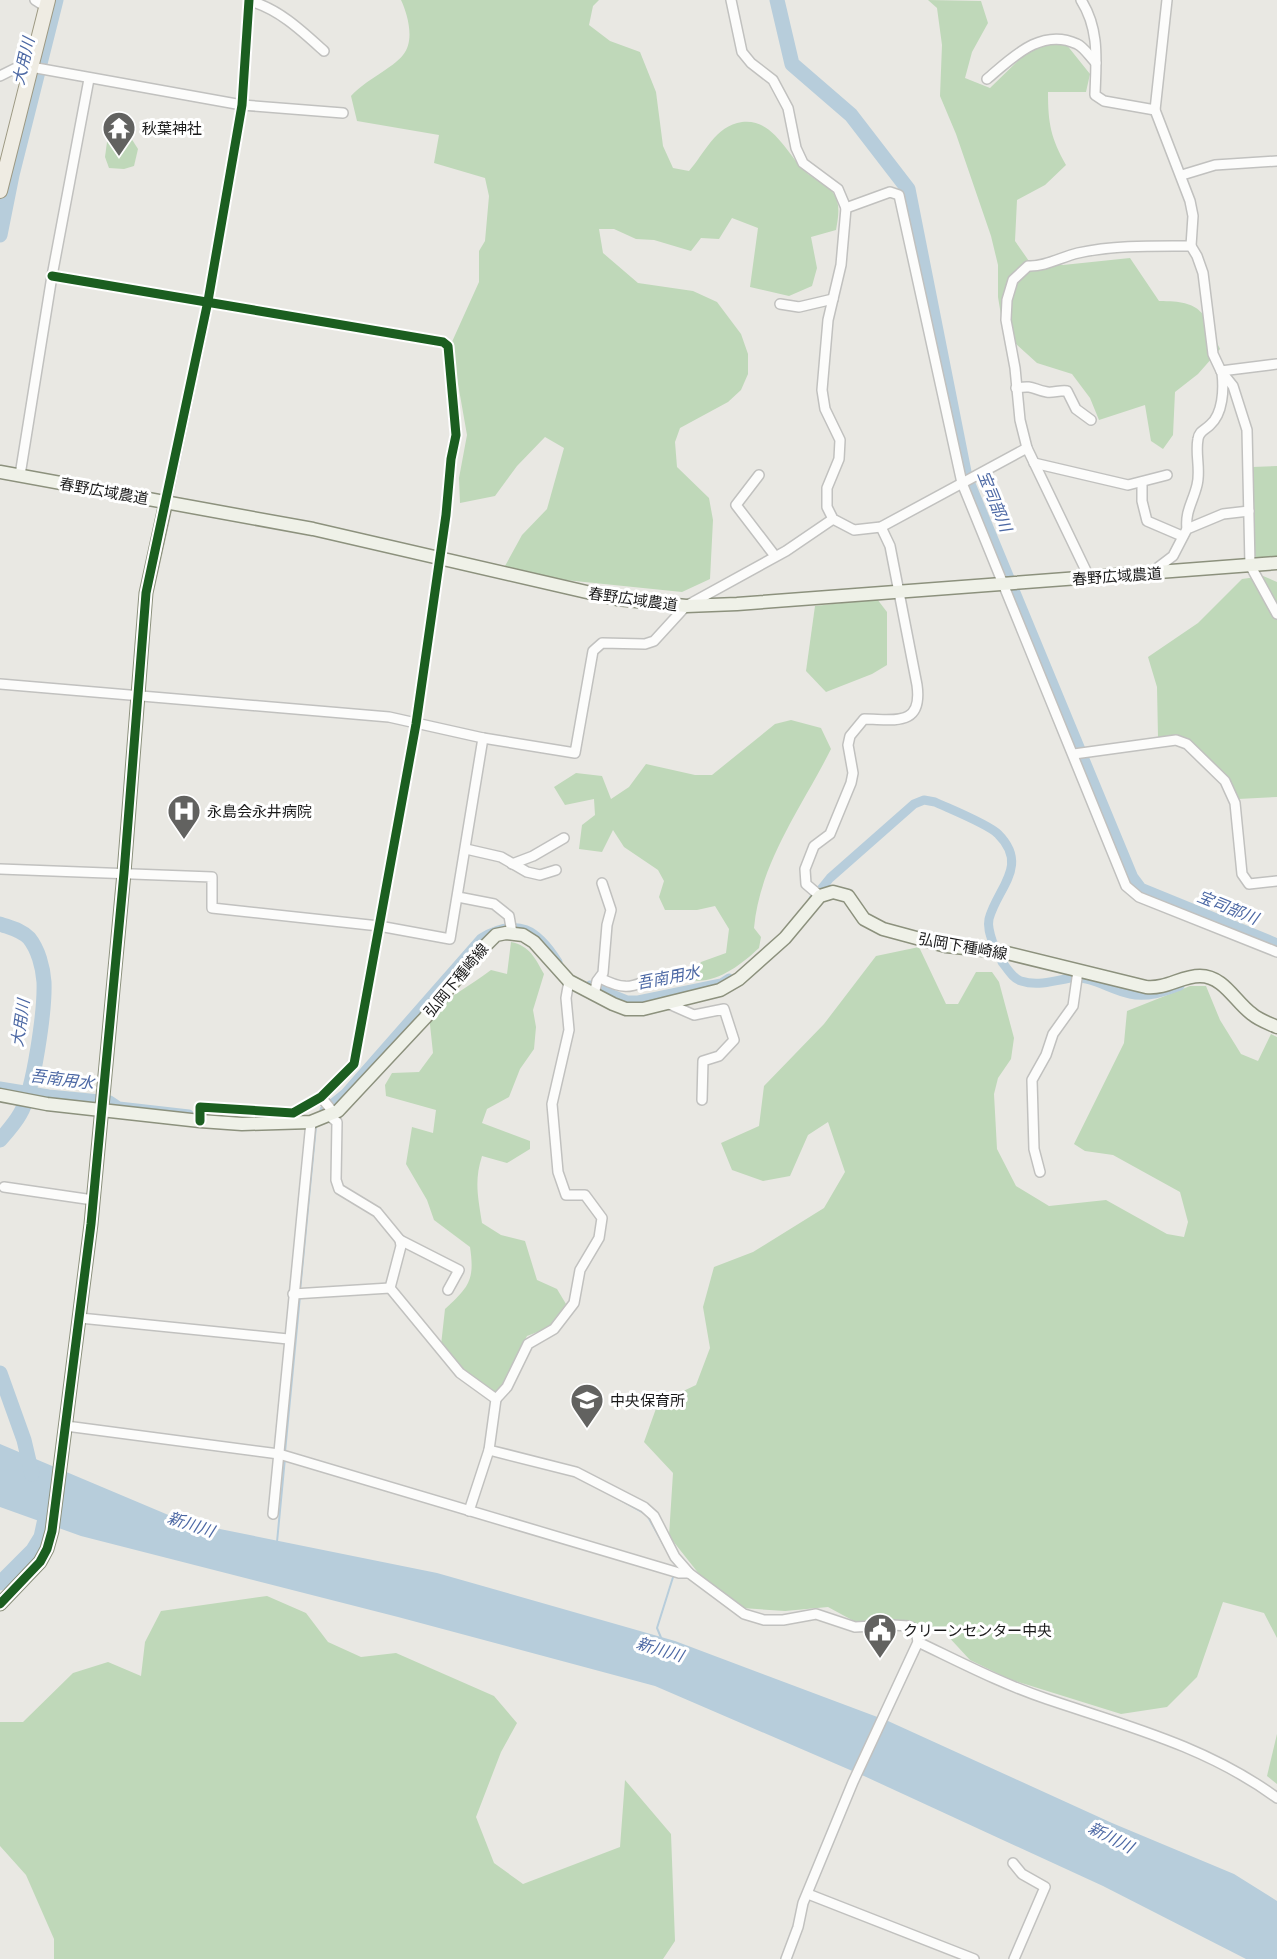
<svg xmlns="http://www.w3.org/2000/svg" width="1277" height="1959" font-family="Quicksand,'Noto Sans JP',sans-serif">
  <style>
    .forest { fill: #bfd8b9 }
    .water { fill: #b7cddb }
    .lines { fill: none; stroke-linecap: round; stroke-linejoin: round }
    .stream { stroke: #b7cddb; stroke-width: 2 }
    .canal { stroke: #b7cddb; stroke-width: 9 }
    .river { stroke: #b7cddb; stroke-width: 15 }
    .street-casing { stroke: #c1c1bf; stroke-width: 12 }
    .secondary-casing { stroke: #8c917d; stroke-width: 15 }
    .primary-casing { stroke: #9d9982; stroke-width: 16 }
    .street { stroke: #fcfcfb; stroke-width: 9 }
    .secondary { stroke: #eff1e8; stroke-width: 12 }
    .primary { stroke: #efece3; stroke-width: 14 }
    .cycleway-casing { stroke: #fff; stroke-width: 13 }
    .cycleway { stroke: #1b5e20; stroke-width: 9 }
    .labels { text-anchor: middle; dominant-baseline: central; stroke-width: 6; stroke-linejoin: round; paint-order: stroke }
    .poi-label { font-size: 15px; fill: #1a1a1a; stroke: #fff; text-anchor: start }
    .street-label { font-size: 15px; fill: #1a1a1a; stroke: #fff }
    .water-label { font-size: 16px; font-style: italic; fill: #4c68a4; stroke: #fff }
  </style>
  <rect width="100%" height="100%" fill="#e9e8e3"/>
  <g class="forest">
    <path d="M 401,0 L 599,0 L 593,6 L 589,25 L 610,41 L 640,52 L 656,92 L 663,146 L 673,168 L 689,171 C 705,153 715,126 742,122 C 774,118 788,157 808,174 C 816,180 829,186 834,194 C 841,205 838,218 836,230 L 811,237 L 817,268 L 812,286 L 789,296 L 750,287 L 758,228 L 732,218 L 719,239 L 701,238 L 691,251 L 654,240 L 636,239 L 614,229 L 599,229 L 603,253 L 638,283 L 693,291 L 717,302 L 741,334 L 748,354 L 748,374 L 741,390 L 728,402 L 680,428 L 675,442 L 677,467 L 709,498 L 713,520 L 710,579 L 682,592 L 565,580 L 505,566 L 522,535 L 547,509 L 564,448 L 545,437 L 517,466 L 495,496 L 460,503 L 459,478 L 467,435 L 451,344 L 479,282 L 479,251 L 485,241 L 489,196 L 485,178 L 434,163 L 439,135 L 357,121 L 351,96 C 365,80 393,68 403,55 C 415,41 408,15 401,0 Z"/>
    <path d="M 928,0 L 981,1 L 988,23 L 972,52 L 965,78 L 990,88 L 1033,46 L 1066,44 L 1090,74 L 1086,92 L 1048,92 C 1048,124 1051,138 1066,165 L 1045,185 L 1017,200 L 1015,241 L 1031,264 L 1063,265 L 1130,258 L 1159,301 C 1203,301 1204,312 1220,349 L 1198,374 L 1175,392 L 1173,435 L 1163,449 L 1151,441 L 1145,405 L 1099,420 L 1090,398 L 1072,374 L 1037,363 L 1004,333 L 998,297 L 998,265 L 991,236 L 956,134 L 940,96 L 942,45 L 937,8 Z"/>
    <polygon points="118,135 131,138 138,149 134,166 124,169 109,168 105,157 107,142"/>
    <polygon points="1277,466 1277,557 1254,558 1252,467"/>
    <path d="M 1263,576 L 1277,582 L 1277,797 L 1238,799 C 1223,767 1195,738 1158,737 L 1157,687 L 1148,657 L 1198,623 L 1242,579 Z"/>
    <polygon points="877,599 887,612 887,665 872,674 826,692 806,671 815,606"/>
    <path d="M 791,720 L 821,728 L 831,749 C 802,807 760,862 754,928 L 761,937 L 759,948 C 741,965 715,985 690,980 L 701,962 L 726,953 L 729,929 L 715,906 L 697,910 L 665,910 L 659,897 L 664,881 L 658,870 L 624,847 L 613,830 L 602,852 L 579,849 L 582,825 L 595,815 L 594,799 L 565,805 L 554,787 L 576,773 L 602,776 L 611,799 L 629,787 L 646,764 L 695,775 L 712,775 L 775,724 Z"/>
    <path d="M 511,942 C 530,946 535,958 544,974 L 533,1010 L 536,1027 L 534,1049 L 520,1069 L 509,1097 L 487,1109 L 482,1123 L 530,1141 L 530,1149 L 507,1163 L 482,1156 C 474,1181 478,1197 482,1223 L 501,1235 L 525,1241 L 537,1280 L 557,1289 L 566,1304 L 548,1328 L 527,1336 L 515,1360 L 511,1377 L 492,1395 L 478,1386 L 441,1345 L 445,1309 C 469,1287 475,1280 470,1247 L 434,1220 L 427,1200 L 406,1164 L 412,1127 L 433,1133 L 436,1110 L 386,1096 L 385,1085 L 392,1073 L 419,1072 L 433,1053 L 429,1015 C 448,997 470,986 491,970 L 507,974 Z"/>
    <polygon points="919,947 946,1004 958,1004 976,972 992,972 999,982 1014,1038 1011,1059 998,1078 994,1094 997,1149 1016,1186 1049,1206 1106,1200 1167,1234 1184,1237 1188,1222 1180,1192 1113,1155 1085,1151 1074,1144 1124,1043 1127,1011 1190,986 1206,986 1220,1020 1241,1054 1258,1061 1271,1034 1277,1037 1277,1638 1264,1613 1223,1602 1197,1677 1167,1707 1121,1714 1009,1679 970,1660 945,1633 905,1621 863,1626 828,1607 785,1611 742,1608 703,1579 669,1536 673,1473 644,1442 658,1403 696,1385 710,1348 703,1307 714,1267 753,1252 824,1208 845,1172 828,1122 808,1135 790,1176 763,1181 732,1170 721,1143 759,1126 764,1086 824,1024 876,956"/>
    <polygon points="267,1596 306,1613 328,1642 361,1657 396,1653 494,1696 517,1723 501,1752 476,1817 494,1863 523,1884 620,1847 625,1780 671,1834 675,1941 663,1959 54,1959 54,1939 26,1875 0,1846 0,1722 23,1722 73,1673 108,1662 141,1676 145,1642 161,1611"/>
    <polygon points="1277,1734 1277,1784 1267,1776"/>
  </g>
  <polygon class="water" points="0,1444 185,1522 437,1573 675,1641 888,1721 1112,1823 1234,1874 1277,1901 1277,1959 1246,1959 1103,1886 864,1776 655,1686 398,1617 81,1536 0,1507"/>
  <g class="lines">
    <g class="stream">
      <polyline points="300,1291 316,1126"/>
      <polyline points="285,1452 300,1296"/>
      <polyline points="615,1497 647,1515 667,1551"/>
      <polyline points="277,1542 285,1458"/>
      <polyline points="662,1640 657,1628 674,1574"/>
    </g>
    <g class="canal">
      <path d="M 813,899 L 830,878 L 914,804 L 924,800 L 935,802 C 950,809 988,824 998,834 C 1030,866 997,888 989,919 C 987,928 991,937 994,946"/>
      <path d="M 1002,962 C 1007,968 1013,979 1021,981 C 1039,987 1054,980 1072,978 C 1092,976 1110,990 1130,994 C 1147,998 1164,992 1180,986"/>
      <polyline points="590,985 627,1000 638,1000 721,983 729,978"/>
      <polyline points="0,1086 49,1094 110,1100 119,1106 189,1114"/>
      <path d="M 324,1110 L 345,1093 L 481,938 C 518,916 538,930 558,962"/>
    </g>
    <g class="river">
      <polyline points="777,0 792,64 851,115 908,189 965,477 1131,878 1140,890 1277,946"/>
      <polyline points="0,235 12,175 56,0"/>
      <path d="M 0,924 C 11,928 21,930 29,938 C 38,949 43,967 44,982 C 45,1009 34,1091 20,1114 C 15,1123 7,1132 0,1140"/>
      <polyline points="0,1373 24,1440 32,1474"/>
      <polyline points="0,1583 33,1550 41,1537 48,1505"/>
    </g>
    <defs>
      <g id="street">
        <polyline points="35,0 46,7"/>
        <polyline points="731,0 742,52 751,63 773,80 788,108 796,148 803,163 838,189 846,208 841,265 828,320 822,390 825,409 840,440 839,459 827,488 827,507 833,519 854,530 881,527 1027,448"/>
        <path d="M 1081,0 C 1100,30 1096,61 1095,95 L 1104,101 L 1155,110"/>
        <polyline points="1167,0 1155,110 1190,201 1193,216 1191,246 1197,256 1203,273 1213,354 1221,371 1233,386 1247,430 1250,565 1277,614"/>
        <path d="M 250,1 C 279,9 302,31 324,51"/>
        <polyline points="0,76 18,67 31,67 242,105 343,113"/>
        <path d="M 987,79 C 1012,58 1041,27 1077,44 C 1084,47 1090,57 1096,63"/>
        <polyline points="1182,175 1215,165 1277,161"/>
        <polyline points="846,208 890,192 899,195 962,483 1126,886 1139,897 1277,952"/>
        <polyline points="52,276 443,342 448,346 456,435 451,459 446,515 416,724 354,1064 321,1097 293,1113 200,1107 200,1121"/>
        <polyline points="780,304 799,307 833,299"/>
        <polyline points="1221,371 1277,364"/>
        <path d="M 1016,388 C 1035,385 1031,389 1047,392 C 1053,393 1060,390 1067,391 L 1076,409 L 1091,420"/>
        <polyline points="1034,463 1128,485 1167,475"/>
        <polyline points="20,475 52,276 89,79"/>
        <polyline points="759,475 736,505 775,556"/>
        <polyline points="1142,483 1142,501 1147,521 1182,536"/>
        <polyline points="166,502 208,301 242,105 249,0"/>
        <path d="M 1187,529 C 1185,511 1193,502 1197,485 C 1201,470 1195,454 1198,439 C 1199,431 1205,430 1210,425 C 1223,414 1224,389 1222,373"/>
        <polyline points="1152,572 1173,556 1187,529 1223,514 1249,511"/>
        <path d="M 1090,579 L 1027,448 L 1020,420 L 1015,368 L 1006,320 L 1007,300 L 1013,280 L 1028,266 C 1045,267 1061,257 1078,253 C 1114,245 1154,246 1191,246"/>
        <polyline points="0,684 389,717 483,738 575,753 593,651 602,643 645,644 654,641 686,606 786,551 833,519"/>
        <polyline points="1074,754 1176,740 1187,744 1225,781 1235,803 1242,874 1249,884 1277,881"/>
        <polyline points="466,849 501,857 527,872 540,875 556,870"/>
        <polyline points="512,864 533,856 564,838"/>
        <polyline points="0,869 212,877 212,908 379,926 450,939 483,738"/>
        <path d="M 820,896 L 806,884 L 805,869 L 814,846 L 830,834 L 851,783 L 853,773 L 848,745 L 850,736 L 864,719 C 893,719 923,728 917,685 L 890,546 L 881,527"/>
        <polyline points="458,897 494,904 509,916 512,933"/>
        <path d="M 600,978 C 635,996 635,980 666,976"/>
        <polyline points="594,995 597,981 603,973 607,925 611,910 602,883"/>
        <polyline points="669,1004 694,1015 724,1009 734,1040 719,1056 703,1061 702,1100"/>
        <polyline points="321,1097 333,1112"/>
        <polyline points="328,1115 337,1122 336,1180 339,1189 377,1212 400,1240 401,1246 390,1288 460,1373 496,1399 489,1450 576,1472 644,1507 654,1516 675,1557 689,1573 744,1614 764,1620 783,1620 816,1614 855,1627 892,1625 909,1626 916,1630 918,1642 853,1782 803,1903 798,1927 786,1959"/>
        <polyline points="1040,1172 1034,1149 1032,1080 1046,1055 1053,1034 1073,1006 1078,971"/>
        <polyline points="4,1187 93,1200"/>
        <polyline points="400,1240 459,1270 448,1290"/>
        <polyline points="293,1294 390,1288"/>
        <polyline points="80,1318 288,1339"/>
        <polyline points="496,1399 507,1387 528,1344 554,1329 574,1303 580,1270 599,1238 602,1218 585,1195 566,1195 558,1172 552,1104 569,1030 566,998 569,981"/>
        <polyline points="66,1426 279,1454 679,1573 689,1573"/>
        <polyline points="469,1511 489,1450"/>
        <polyline points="273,1514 311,1122"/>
        <path d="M 918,1642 C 960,1662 1002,1684 1047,1699 C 1127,1726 1208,1747 1277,1798"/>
        <polyline points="1013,1863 1022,1874 1045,1887 1014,1959"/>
        <polyline points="808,1894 974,1959"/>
      </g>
      <g id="secondary">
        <polyline points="0,472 313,529 617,599 686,606 737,604 1277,563"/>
        <path d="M 0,1095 L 47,1104 L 200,1121 L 242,1124 L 311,1122 L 338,1111 L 425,1018 L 473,958 L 496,935 L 506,933 L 523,935 L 534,942 L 569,981 L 613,1004 L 626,1009 L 643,1009 L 720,990 L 739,979 L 785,938 L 820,896 L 833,892 L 848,896 L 864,919 L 883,929 L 946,946 L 1003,952 L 1146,987 C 1167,989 1181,976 1200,976 C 1224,976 1235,1002 1252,1014 C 1259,1020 1268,1023 1277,1027"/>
        <polyline points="0,1604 40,1562 47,1549 52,1531 91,1224 124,873 146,593 166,502"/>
      </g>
      <polyline id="primary" points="0,191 48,0"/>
    </defs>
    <use href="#street" class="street-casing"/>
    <use href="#secondary" class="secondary-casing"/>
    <use href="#primary" class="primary-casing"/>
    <use href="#street" class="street"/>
    <use href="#secondary" class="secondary"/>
    <use href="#primary" class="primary"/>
    <defs>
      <g id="cycleway">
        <polyline points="52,276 443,342 448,346 456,435 451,459 446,515 416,724 354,1064 321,1097 293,1113 200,1107 200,1121"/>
        <polyline points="0,1604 40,1562 47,1549 52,1531 91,1224 124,873 146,593 208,301 242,105 249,0"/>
      </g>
    </defs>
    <use href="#cycleway" class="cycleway-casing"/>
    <use href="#cycleway" class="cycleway"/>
  </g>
  <defs>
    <symbol id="temple-pin" viewBox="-11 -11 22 30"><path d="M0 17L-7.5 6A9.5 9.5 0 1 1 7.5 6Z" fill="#626260" stroke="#fff"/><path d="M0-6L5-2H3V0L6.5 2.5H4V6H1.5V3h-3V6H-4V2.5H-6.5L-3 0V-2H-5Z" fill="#fff"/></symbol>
    <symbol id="hospital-pin" viewBox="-11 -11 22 30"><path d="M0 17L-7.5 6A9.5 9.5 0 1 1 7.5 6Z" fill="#626260" stroke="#fff"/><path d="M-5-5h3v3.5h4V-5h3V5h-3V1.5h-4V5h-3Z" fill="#fff"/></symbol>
    <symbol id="school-pin" viewBox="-11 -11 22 30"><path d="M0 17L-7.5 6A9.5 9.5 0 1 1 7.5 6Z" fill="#626260" stroke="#fff"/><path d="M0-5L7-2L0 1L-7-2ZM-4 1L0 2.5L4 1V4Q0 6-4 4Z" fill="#fff"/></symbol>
    <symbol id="civic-pin" viewBox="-11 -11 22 30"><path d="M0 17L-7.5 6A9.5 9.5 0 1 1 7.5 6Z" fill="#626260" stroke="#fff"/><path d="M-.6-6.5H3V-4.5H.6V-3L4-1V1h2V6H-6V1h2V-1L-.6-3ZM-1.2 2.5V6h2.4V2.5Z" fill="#fff"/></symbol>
  </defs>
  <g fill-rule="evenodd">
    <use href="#temple-pin" x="100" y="109" width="38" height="52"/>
    <use href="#hospital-pin" x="165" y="792" width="38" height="52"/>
    <use href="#school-pin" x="568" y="1381" width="38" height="52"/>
    <use href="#civic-pin" x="861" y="1611" width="38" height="52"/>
  </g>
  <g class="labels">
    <g class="poi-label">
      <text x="142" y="128">秋葉神社</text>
      <text x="207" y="811">永島会永井病院</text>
      <text x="610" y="1400">中央保育所</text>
      <text x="903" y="1630">クリーンセンター中央</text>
    </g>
    <g class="street-label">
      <text transform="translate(104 491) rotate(10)">春野広域農道</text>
      <text transform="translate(1117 576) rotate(-4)">春野広域農道</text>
      <text transform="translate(633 599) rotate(8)">春野広域農道</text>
      <text transform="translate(963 946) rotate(10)">弘岡下種崎線</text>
      <text transform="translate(456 980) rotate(-50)">弘岡下種崎線</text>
    </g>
    <g class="water-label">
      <text transform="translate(23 61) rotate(-77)">大用川</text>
      <text transform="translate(995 501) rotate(68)">宝司部川</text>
      <text transform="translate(1228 907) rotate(22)">宝司部川</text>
      <text transform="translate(668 977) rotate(-11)">吾南用水</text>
      <text transform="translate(20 1023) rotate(-82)">大用川</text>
      <text transform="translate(62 1079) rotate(7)">吾南用水</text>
      <text transform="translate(191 1524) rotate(18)">新川川</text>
      <text transform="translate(660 1649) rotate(17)">新川川</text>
      <text transform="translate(1111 1837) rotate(27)">新川川</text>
    </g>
  </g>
</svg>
